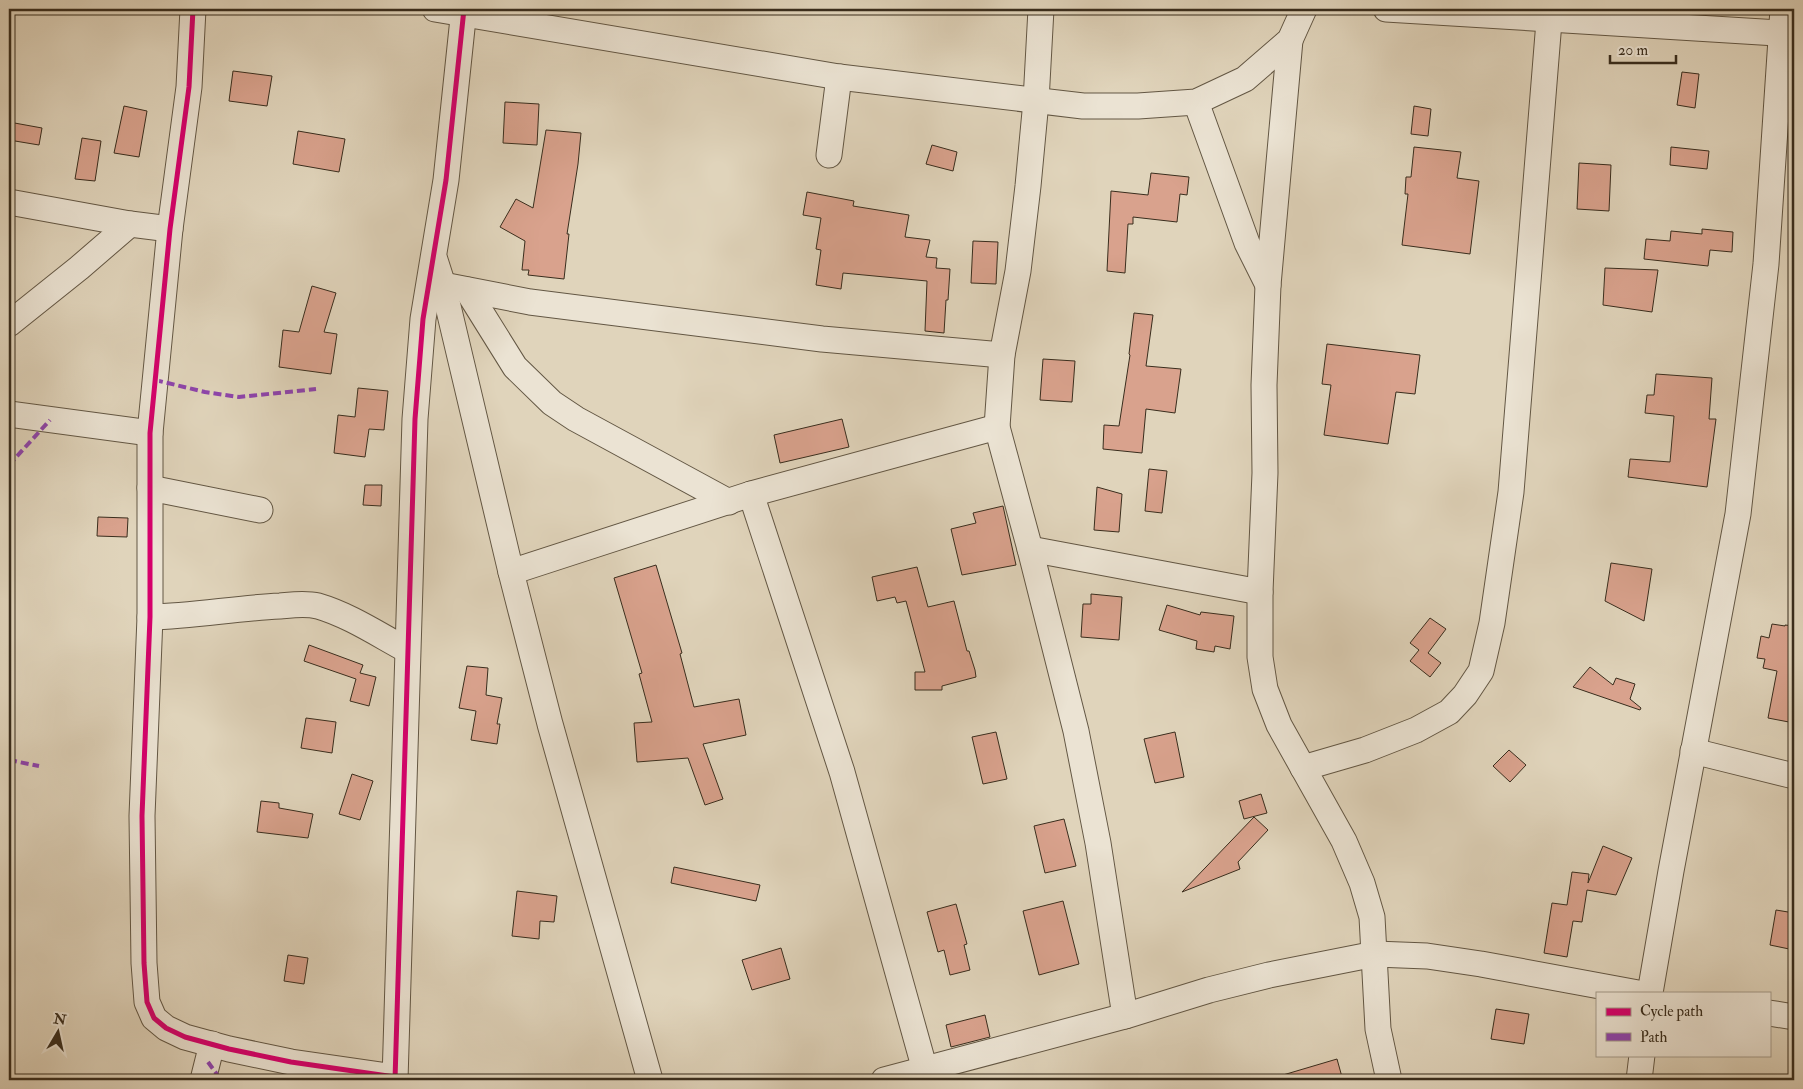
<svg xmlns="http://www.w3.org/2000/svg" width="1803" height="1089" font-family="'IM FELL Double Pica',serif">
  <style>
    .building { fill: #d9a28d; stroke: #392d1d }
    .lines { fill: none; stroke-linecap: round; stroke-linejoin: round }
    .street-casing { stroke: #635744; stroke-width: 27 }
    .street { stroke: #ebe3d3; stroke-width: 25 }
    .quiet { stroke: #8e44ad; stroke-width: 4; stroke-dasharray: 8 4; stroke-linecap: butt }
    .cycleway-casing { stroke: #ebe3d3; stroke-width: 8 }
    .cycleway { stroke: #d6006c; stroke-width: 5 }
  </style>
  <rect width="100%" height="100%" fill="#e0d4bb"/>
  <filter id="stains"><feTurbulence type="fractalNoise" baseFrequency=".004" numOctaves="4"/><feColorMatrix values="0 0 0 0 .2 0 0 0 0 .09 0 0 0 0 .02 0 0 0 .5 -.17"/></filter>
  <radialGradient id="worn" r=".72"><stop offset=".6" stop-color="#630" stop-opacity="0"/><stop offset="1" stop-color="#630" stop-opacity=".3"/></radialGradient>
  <g class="building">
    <polygon points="233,71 272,76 267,106 229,101"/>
    <polygon points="1682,72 1699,74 1695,108 1677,105"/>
    <polygon points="505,102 539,104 537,145 503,143"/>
    <polygon points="124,106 147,111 139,157 114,153"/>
    <polygon points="1414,106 1431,109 1428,136 1411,134"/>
    <polygon points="9,122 42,128 39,145 9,140"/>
    <polygon points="546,130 581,133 578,164 567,234 569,234 564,279 528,275 529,270 522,270 525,241 500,227 516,199 533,208"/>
    <polygon points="298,131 345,139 339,172 293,164"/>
    <polygon points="82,138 101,141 95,181 75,179"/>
    <polygon points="932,145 957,152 953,171 926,164"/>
    <polygon points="1414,147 1461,152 1457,178 1479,181 1470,254 1402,245 1408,194 1405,194 1406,177 1411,177"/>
    <polygon points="1671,147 1709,151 1707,169 1670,165"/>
    <polygon points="1579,163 1611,165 1609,211 1577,209"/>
    <polygon points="1151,173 1189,177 1187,195 1180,194 1177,222 1133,217 1133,224 1128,224 1125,273 1107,271 1111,191 1148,195"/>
    <polygon points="807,192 854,201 853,206 909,215 905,237 930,240 926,257 937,258 936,268 950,269 948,300 946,300 944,333 925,331 927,281 843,273 841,289 816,285 821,250 816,249 821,218 803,215"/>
    <polygon points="1702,229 1733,232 1732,252 1710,250 1708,266 1644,259 1646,239 1670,241 1671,231 1702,234"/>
    <polygon points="973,241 998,242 996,284 971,283"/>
    <polygon points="1605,268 1658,270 1652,312 1603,305"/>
    <polygon points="312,286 336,293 324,332 337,334 331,374 279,367 283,330 299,332"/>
    <polygon points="1134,313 1153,315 1146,366 1181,369 1175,413 1146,409 1142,453 1103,449 1104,425 1119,426 1130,355 1129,354"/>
    <polygon points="1327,344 1420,355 1415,394 1396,392 1388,444 1324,435 1331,385 1322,384"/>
    <polygon points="1043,359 1075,361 1072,402 1040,400"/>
    <polygon points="1656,374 1712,378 1709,419 1716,419 1707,487 1628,477 1630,459 1670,462 1674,416 1645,413 1647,395 1654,395"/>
    <polygon points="358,388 388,391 384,430 369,429 365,457 334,453 338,415 355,417"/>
    <polygon points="842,419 849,447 780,463 774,435"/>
    <polygon points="1149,469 1167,471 1162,513 1145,511"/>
    <polygon points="365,485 382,485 381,506 363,505"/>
    <polygon points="1097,487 1122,494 1119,532 1094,530"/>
    <polygon points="1003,506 1016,565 962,575 951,529 976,523 973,513"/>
    <polygon points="98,517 128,518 127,537 97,536"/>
    <polygon points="1611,563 1652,569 1644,621 1605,601"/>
    <polygon points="656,565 682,653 680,654 694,707 739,699 746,735 703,744 723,799 705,805 688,758 637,762 634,723 652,722 639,674 642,673 614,578"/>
    <polygon points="917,567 928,607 954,601 967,651 969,651 975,670 976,677 942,686 942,690 915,690 915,672 925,672 906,601 897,603 895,597 877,601 872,577"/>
    <polygon points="1091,594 1122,597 1119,640 1081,637 1083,604 1091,604"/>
    <polygon points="1167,605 1200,615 1201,612 1234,616 1230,649 1215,646 1214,652 1196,649 1197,641 1159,630"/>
    <polygon points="1430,618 1446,629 1428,653 1441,663 1430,677 1410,661 1419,650 1410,643"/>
    <polygon points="1772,624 1785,626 1785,625 1794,626 1794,723 1768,718 1777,671 1763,668 1765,659 1757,658 1761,636 1769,638"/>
    <polygon points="309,645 363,665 360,673 376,677 369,706 350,701 356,679 304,661"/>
    <polygon points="467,666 488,668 486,695 502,698 497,724 500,724 497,744 471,740 476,711 459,708"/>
    <polygon points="1590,667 1613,685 1616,678 1635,684 1630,699 1641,708 1640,710 1573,687"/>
    <polygon points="306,718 336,722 332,753 301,748"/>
    <polygon points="996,732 1007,779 983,784 972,737"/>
    <polygon points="1175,732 1184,777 1155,783 1144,739"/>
    <polygon points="1509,750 1526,765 1510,782 1493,766"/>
    <polygon points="352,774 373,781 360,820 339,814"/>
    <polygon points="1261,794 1267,813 1244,819 1239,801"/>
    <polygon points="261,801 279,803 279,808 313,814 308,838 257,832"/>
    <polygon points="1254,817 1268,830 1238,862 1240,869 1182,892"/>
    <polygon points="1064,819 1076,866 1045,873 1034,826"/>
    <polygon points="1603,846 1632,858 1616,895 1587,890 1582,922 1573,921 1567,957 1544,953 1552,903 1567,905 1572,872 1589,874 1588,883"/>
    <polygon points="674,867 760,885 756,901 671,883"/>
    <polygon points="517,891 557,896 554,922 540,921 539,939 512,936"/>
    <polygon points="1063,901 1079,964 1039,975 1023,911"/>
    <polygon points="956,904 967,944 964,945 970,970 950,975 944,950 938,952 927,912"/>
    <polygon points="1776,910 1794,913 1794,950 1770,945"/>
    <polygon points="781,948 790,979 752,990 742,960"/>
    <polygon points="288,955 308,958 304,984 284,981"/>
    <polygon points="1496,1009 1529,1014 1524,1044 1491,1039"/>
    <polygon points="985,1015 990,1037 951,1047 946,1025"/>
    <polygon points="1337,1059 1342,1077 1328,1080 1283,1080 1283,1075"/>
  </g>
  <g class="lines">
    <defs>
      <g id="street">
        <polyline points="193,9 189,87 170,229 150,433 150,617 142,816 144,963 147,1002 154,1018 166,1028 185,1037 229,1049 291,1062 395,1077"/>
        <polyline points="435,9 839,77 1083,106 1138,106 1196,102 1245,79 1290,40 1304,9"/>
        <polyline points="1041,9 1036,101 1028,186 1018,271 1002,355 997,427 1030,549 1076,731 1098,843 1125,1016"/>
        <polyline points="1386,9 1794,34"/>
        <polyline points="1290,40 1268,285 1264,385 1265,473 1260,592 1260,657 1265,689 1279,725 1344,841 1362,883 1372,917 1378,1029 1389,1080"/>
        <polyline points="1196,102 1247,243 1268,285"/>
        <polyline points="829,155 839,77"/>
        <polyline points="9,202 130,224 170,229"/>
        <polyline points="435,260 443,285 511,572 550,724 650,1080"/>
        <polyline points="443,285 530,302 822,339 1002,355"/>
        <polyline points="467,290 515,367 552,403 576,419 729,502"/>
        <polyline points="9,324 79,268 130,224"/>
        <polyline points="9,414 150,433"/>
        <polyline points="150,488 260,510"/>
        <polyline points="751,494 842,772 925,1070"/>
        <polyline points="1030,549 1260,592"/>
        <polyline points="511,572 751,494 997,427"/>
        <path d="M 150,617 C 194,616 236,608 280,606 C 292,605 305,603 318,606 C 349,615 379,635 407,650"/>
        <polyline points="1693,751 1794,776"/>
        <polyline points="1303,768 1365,750 1416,730 1449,712 1465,695 1481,671 1492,623 1511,492 1550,9"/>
        <polyline points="1650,993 1671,871 1738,514 1766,264 1783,9"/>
        <polyline points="1769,1013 1794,1017"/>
        <polyline points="203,1080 212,1044"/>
        <polyline points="395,1080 415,419 423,319 446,180 464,9"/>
        <polyline points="884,1080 1125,1016 1209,990 1269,975 1375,954 1427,956 1481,964 1638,993"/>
        <polyline points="1639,1080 1642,1055"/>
      </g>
    </defs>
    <use href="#street" class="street-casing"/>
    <use href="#street" class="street"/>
    <g class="quiet">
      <polyline points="155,380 205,392 239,397 316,389"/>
      <polyline points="9,465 50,420"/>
      <polyline points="9,760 39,766"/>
      <polyline points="208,1062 221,1080"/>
    </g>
    <defs>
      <g id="cycleway">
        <polyline points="193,9 189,87 170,229 150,433 150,617 142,816 144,963 147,1002 154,1018 166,1028 185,1037 229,1049 291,1062 395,1077"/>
        <polyline points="395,1080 415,419 423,319 446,180 464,9"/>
      </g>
    </defs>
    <use href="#cycleway" class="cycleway-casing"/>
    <use href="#cycleway" class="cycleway"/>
  </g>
  <rect width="1803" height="1089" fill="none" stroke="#e0d4bb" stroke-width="30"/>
  <rect x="10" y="10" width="1783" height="1069" fill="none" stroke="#392d1d" stroke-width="2.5"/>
  <rect x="15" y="15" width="1773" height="1059" fill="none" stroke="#392d1d"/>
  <rect x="1596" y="992" width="175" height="65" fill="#ebe3d3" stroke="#a49a8a"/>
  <rect x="1606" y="1008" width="25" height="8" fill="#d6006c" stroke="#a49a8a"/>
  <text x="1640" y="1016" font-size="15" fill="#392d1d">Cycle path</text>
  <rect x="1606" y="1033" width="25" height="8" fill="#8e44ad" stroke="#a49a8a"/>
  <text x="1640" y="1042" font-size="15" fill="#392d1d">Path</text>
  <g transform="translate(58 1032) rotate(9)" stroke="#ebe3d3" stroke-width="4" paint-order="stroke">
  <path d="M0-4L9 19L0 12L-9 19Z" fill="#392d1d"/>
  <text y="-8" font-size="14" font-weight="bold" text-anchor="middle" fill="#392d1d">N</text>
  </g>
  <path d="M1610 55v8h66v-8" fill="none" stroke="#392d1d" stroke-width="2.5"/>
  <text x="1618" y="55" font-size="15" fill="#392d1d" stroke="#ebe3d3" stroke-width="4" paint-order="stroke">20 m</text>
  <rect width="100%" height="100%" filter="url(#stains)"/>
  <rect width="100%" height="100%" fill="url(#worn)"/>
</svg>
